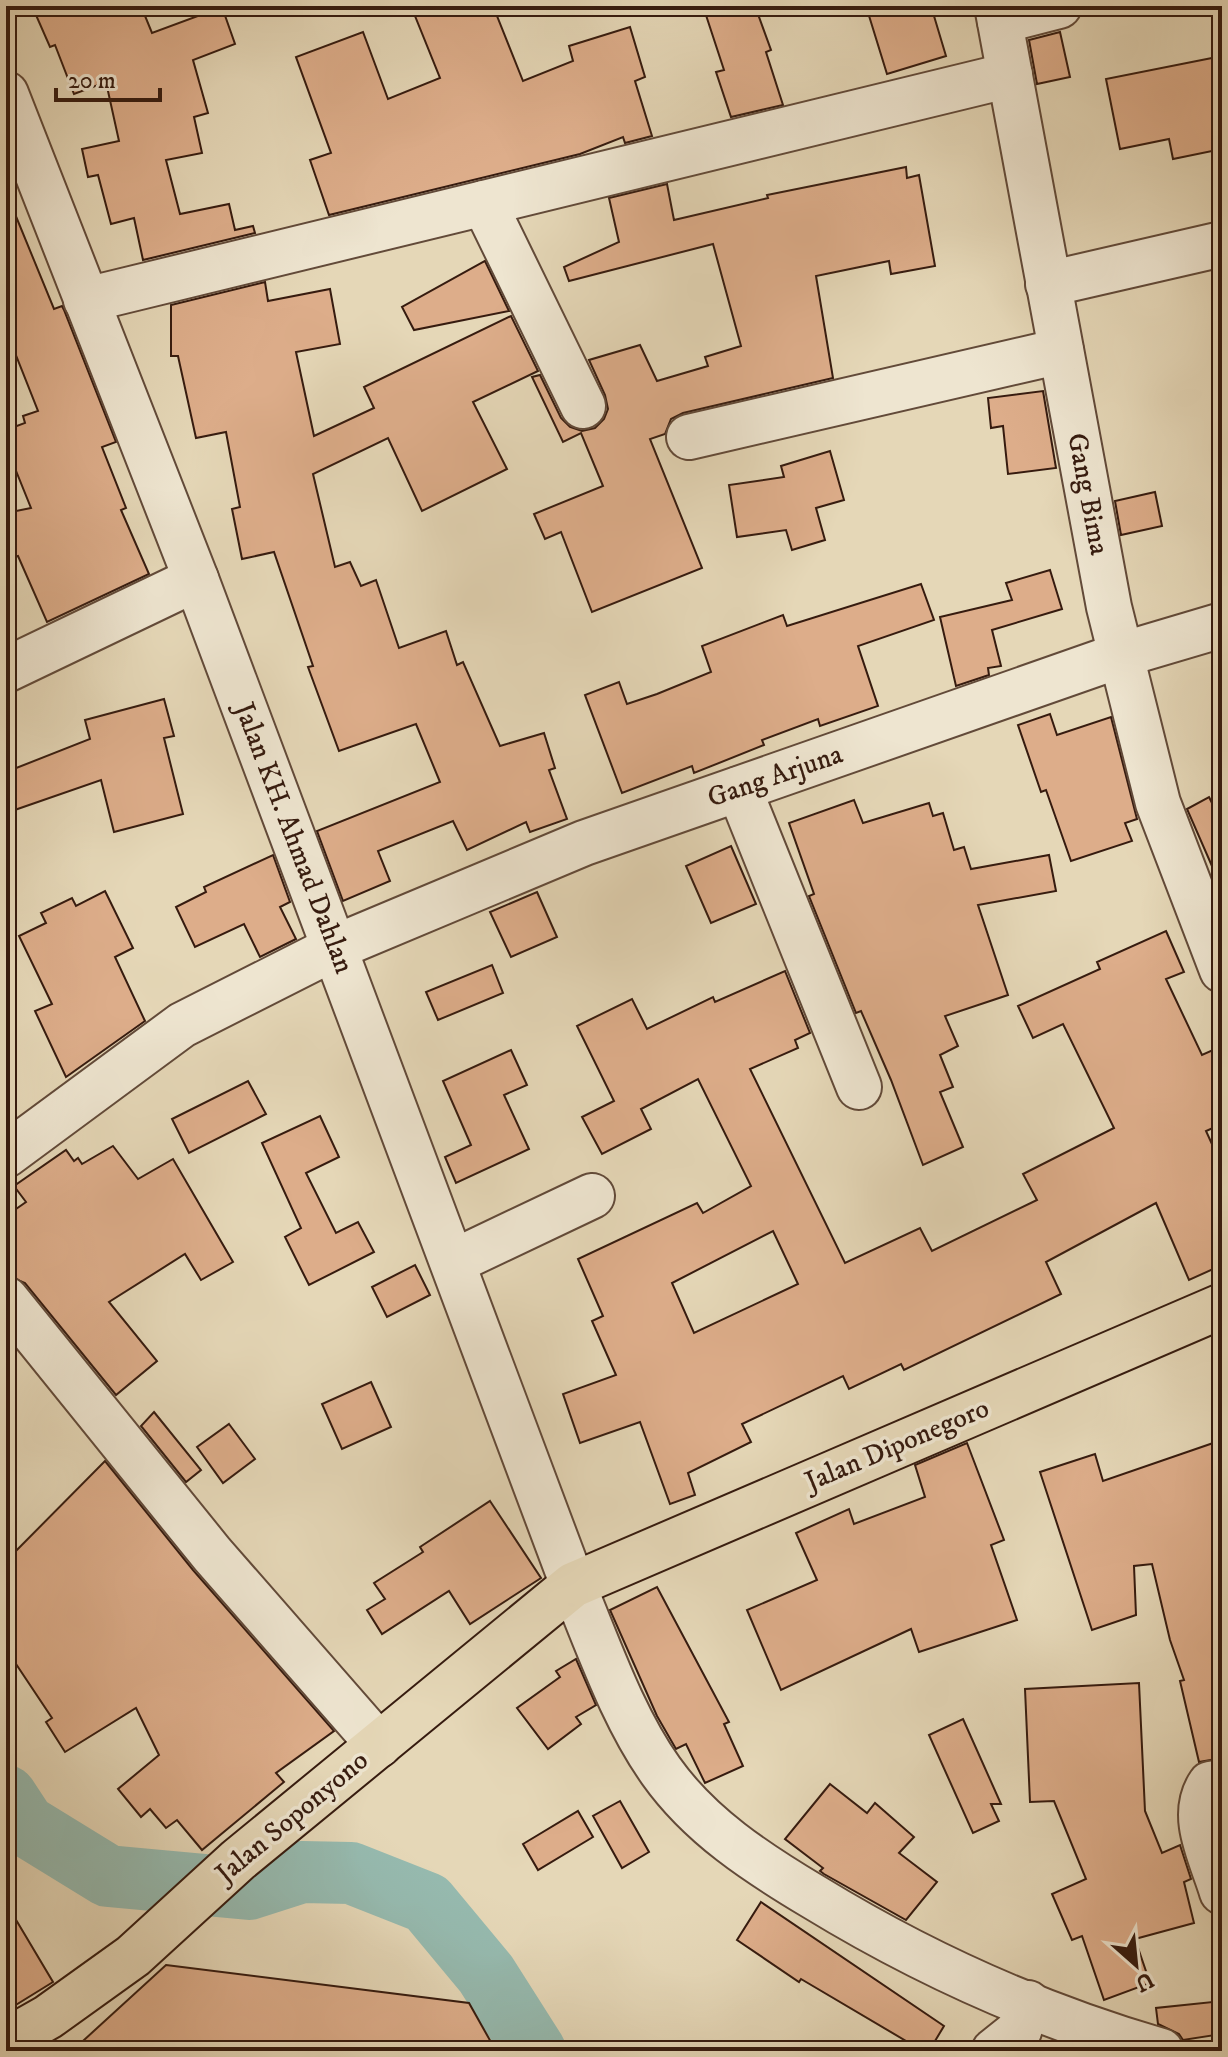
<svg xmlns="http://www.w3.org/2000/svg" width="1228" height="2057" font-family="'IM FELL DW Pica',serif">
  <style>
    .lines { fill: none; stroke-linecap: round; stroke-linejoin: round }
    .river { stroke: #96baaf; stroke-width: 62 }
    .building { fill: #ddad8a; stroke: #361b0f; stroke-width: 2; fill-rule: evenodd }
    .minor-casing { stroke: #624a39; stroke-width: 48 }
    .major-casing { stroke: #361b0f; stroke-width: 48 }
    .minor { stroke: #eee5d0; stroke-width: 44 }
    .major { stroke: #e5d7b7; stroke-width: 44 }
    .labels { text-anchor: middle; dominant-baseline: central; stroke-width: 7; stroke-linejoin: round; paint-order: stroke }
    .street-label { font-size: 28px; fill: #361b0f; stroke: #eee5d0 }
  </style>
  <rect width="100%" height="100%" fill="#e5d7b7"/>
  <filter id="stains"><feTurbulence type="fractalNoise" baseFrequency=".0025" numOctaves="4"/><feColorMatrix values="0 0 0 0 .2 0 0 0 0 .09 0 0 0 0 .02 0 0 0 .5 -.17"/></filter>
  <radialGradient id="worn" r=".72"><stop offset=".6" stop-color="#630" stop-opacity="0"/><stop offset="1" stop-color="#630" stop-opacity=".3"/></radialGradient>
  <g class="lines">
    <polyline class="river" points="6,1796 25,1825 108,1876 249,1889 302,1872 351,1873 427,1903 486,1974 535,2051"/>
  </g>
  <g class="building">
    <polygon points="32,6 141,6 152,33 222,7 235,44 193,60 208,113 194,117 202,153 166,160 180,214 229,204 235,230 253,226 255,233 143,260 134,218 111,224 98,175 88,177 82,149 119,141 106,82 74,94 55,45 50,47"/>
    <polygon points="411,6 493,6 523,81 573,61 569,46 630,27 645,77 635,81 652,136 625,143 623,137 580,154 329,215 310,160 331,153 296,57 363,32 388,99 440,78"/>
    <polygon points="703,6 755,6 771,50 766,52 783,105 731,117 716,72 724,70"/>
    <polygon points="866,6 931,6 946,56 887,74"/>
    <polygon points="1060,32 1070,77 1037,84 1029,40"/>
    <polygon points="1222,56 1222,149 1173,159 1169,139 1120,149 1106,79"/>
    <polygon points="906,167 907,178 919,175 935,266 891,274 889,261 816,276 833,378 683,413 671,419 665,434 650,439 702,568 592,612 561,532 545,539 534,514 603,486 581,433 563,442 532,377 540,375 561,418 570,427 582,431 595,428 604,419 608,409 605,395 589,360 640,345 657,381 708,366 705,357 741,346 713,244 569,281 564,267 619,242 609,198 667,184 674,220 768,198 767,195"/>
    <polygon points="6,192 54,309 62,306 64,310 116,442 102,447 126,508 121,510 149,574 47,622 18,556 6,559 6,513 31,508 6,446 6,430 25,423 23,416 38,411 6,330"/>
    <polygon points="485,261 509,311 414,330 402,307"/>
    <polygon points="265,282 268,301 330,289 340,344 296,352 314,436 374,408 364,387 511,316 538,371 473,402 507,469 422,511 388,438 313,474 335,567 350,562 361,586 376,580 399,648 446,631 457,665 463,662 500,746 544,733 555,768 549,770 567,819 530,832 526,822 467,850 453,821 378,851 390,881 343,901 317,831 440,782 416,724 339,751 308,667 313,666 274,552 242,559 232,509 240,507 226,432 196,438 178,356 171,356 171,305"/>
    <polygon points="1043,391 1056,468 1008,474 1003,426 991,428 988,398"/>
    <polygon points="830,451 844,500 816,508 825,540 792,550 786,530 737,537 729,485 784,477 781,466"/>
    <polygon points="1155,492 1162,526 1121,535 1115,501"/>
    <polygon points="1050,570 1062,609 992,630 1001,666 988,668 989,675 956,686 940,617 1012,600 1006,583"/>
    <polygon points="921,584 934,620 858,646 878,706 820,726 818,719 762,740 764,745 694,773 692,766 622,793 585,695 619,682 627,704 657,694 711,672 702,646 783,615 787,626"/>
    <polygon points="164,699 174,736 164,738 183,814 114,832 101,780 6,813 6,772 90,739 85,720"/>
    <polygon points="1050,714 1057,735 1111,717 1137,819 1125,823 1132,841 1071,861 1046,790 1041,792 1018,725"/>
    <polygon points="1209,797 1222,823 1222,889 1187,809"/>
    <polygon points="854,800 863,823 929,803 933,816 943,813 954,850 964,847 971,869 1049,855 1056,891 978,905 1008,995 945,1016 958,1046 940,1055 953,1087 940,1092 963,1147 923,1165 891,1080 861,1011 856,1013 809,896 814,894 789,823"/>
    <polygon points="731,846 756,904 711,923 686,866"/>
    <polygon points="273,855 290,902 280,907 296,939 260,957 244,924 195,947 176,907 206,892 204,887"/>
    <polygon points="105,891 133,948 115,957 145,1021 66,1077 35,1011 52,1004 19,936 46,923 41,913 72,898 76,906"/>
    <polygon points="537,892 557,937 511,957 490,912"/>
    <path d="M 1166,931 L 1184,972 L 1166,979 L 1202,1055 L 1222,1046 L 1222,1124 L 1206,1131 L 1222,1166 L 1222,1265 L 1189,1280 L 1156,1203 L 1046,1262 L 1061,1294 L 904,1370 L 901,1364 L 849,1389 L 843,1376 L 742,1424 L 751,1442 L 688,1473 L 695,1495 L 670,1504 L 640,1422 L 580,1443 L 563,1394 L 616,1375 L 592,1321 L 603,1316 L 578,1259 L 697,1203 L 703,1213 L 751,1186 L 698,1079 L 641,1109 L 651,1129 L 602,1154 L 582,1117 L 614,1101 L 577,1026 L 632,999 L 647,1029 L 713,997 L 715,1002 L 785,971 L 810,1033 L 795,1040 L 798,1048 L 750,1069 L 845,1263 L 920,1228 L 932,1251 L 1037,1200 L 1023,1174 L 1114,1128 L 1063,1024 L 1033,1038 L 1018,1006 L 1100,969 L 1097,962 ZM 773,1231 L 798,1284 L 694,1333 L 672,1283 Z"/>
    <polygon points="492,965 503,993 438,1020 426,992"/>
    <polygon points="511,1050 527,1085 504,1095 529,1149 456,1183 445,1157 471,1145 443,1081"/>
    <polygon points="248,1081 266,1114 189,1153 172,1119"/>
    <polygon points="320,1116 339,1157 306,1173 336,1233 358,1222 374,1252 309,1285 285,1237 301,1228 262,1143"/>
    <polygon points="113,1146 138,1179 173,1159 233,1262 201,1280 185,1254 109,1302 157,1361 116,1395 25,1283 6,1275 6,1216 26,1202 14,1186 66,1150 74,1161 78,1158 82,1164"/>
    <polygon points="415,1265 430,1295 387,1317 372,1287"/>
    <polygon points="371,1382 391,1427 342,1449 322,1404"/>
    <polygon points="154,1412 201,1470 186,1482 141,1426"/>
    <polygon points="229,1424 255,1459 223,1483 197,1447"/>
    <polygon points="1222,1440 1222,1758 1199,1762 1180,1681 1184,1680 1170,1640 1152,1564 1134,1566 1136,1615 1092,1630 1040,1472 1095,1454 1103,1481"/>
    <polygon points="967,1443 1004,1540 991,1545 1017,1620 919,1652 911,1629 781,1690 747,1610 817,1580 796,1533 849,1509 854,1524 925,1497 915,1465"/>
    <polygon points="105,1461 193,1570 334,1731 276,1773 284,1782 202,1850 177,1820 166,1828 150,1809 141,1817 118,1789 159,1755 136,1708 65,1752 46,1722 52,1718 6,1649 6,1561"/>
    <polygon points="490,1501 541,1578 470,1624 449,1591 382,1634 367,1610 385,1599 374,1583 423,1552 420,1547"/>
    <polygon points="657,1587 729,1722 724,1724 743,1766 705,1783 686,1744 676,1749 657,1716 610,1610"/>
    <polygon points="576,1659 596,1705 576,1717 581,1724 548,1749 517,1708 560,1677 556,1671"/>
    <polygon points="1139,1683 1145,1811 1162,1853 1180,1845 1191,1879 1184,1882 1194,1923 1135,1939 1150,1983 1104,2000 1082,1936 1072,1940 1052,1894 1086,1879 1054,1801 1030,1802 1025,1689"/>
    <polygon points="963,1719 1001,1804 991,1804 999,1821 973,1833 929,1735"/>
    <polygon points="830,1784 867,1813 875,1803 914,1837 899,1853 937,1882 906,1920 824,1874 820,1871 823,1868 785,1839"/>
    <polygon points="620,1801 649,1852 622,1868 593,1816"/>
    <polygon points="578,1811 593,1837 538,1870 523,1844"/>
    <polygon points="761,1902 944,2026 929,2051 923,2051 801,1979 799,1982 737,1940"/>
    <polygon points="6,1903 53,1982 6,2011"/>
    <polygon points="166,1965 469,2003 496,2051 72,2051"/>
    <polygon points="1222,2001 1222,2034 1183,2040 1179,2034 1158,2024 1156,2008"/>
  </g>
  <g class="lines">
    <defs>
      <g id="minor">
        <polyline points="997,6 1109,607 1158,803 1222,970"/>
        <polyline points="1000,21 1059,6"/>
        <path d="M 6,94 L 196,579 L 573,1585 C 599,1647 622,1716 661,1771 C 700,1826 757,1863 814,1897 C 922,1963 1040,2016 1161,2051"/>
        <polyline points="484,203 583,406"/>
        <polyline points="1048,284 1222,244"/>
        <polyline points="86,300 1010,75"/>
        <polyline points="689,437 1061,351"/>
        <polyline points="6,670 196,579"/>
        <polyline points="739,789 859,1087"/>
        <polyline points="6,1155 182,1025 336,947 584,843 1121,655 1222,625"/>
        <polyline points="453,1262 592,1196"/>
        <polyline points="6,1299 212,1554 379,1745"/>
        <path d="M 1222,1782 L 1210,1784 C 1188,1816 1212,1858 1222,1892"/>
        <polyline points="994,2051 1019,2031 1028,2003"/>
      </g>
      <polyline id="major" points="6,2041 48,2017 133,1956 238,1860 573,1585 1222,1306"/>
    </defs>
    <use href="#minor" class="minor-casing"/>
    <use href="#major" class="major-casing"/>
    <use href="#minor" class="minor"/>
    <use href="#major" class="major"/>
  </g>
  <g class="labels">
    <g class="street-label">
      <text transform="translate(1088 494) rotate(79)">Gang Bima</text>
      <text transform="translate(775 776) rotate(-19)">Gang Arjuna</text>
      <text transform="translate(294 838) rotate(69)">Jalan KH. Ahmad Dahlan</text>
      <text transform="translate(897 1445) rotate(-23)">Jalan Diponegoro</text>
      <text transform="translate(292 1817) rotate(-40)">Jalan Soponyono</text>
    </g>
  </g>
  <rect width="1228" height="2057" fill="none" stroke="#e5d7b7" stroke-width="32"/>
  <rect x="8" y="8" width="1212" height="2041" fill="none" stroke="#361b0f" stroke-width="4"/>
  <rect x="16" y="16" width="1196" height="2025" fill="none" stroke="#361b0f" stroke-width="2"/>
  <g transform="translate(1136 1965) rotate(153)" stroke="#eee5d0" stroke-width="6" paint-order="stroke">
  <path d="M0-6L14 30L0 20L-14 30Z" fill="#361b0f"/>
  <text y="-12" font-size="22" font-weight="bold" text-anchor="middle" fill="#361b0f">U</text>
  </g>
  <path d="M56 88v12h104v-12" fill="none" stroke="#361b0f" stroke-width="4"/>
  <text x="68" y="88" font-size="24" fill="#361b0f" stroke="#eee5d0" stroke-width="6" paint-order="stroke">20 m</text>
  <rect width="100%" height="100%" filter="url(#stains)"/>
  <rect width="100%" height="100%" fill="url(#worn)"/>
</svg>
